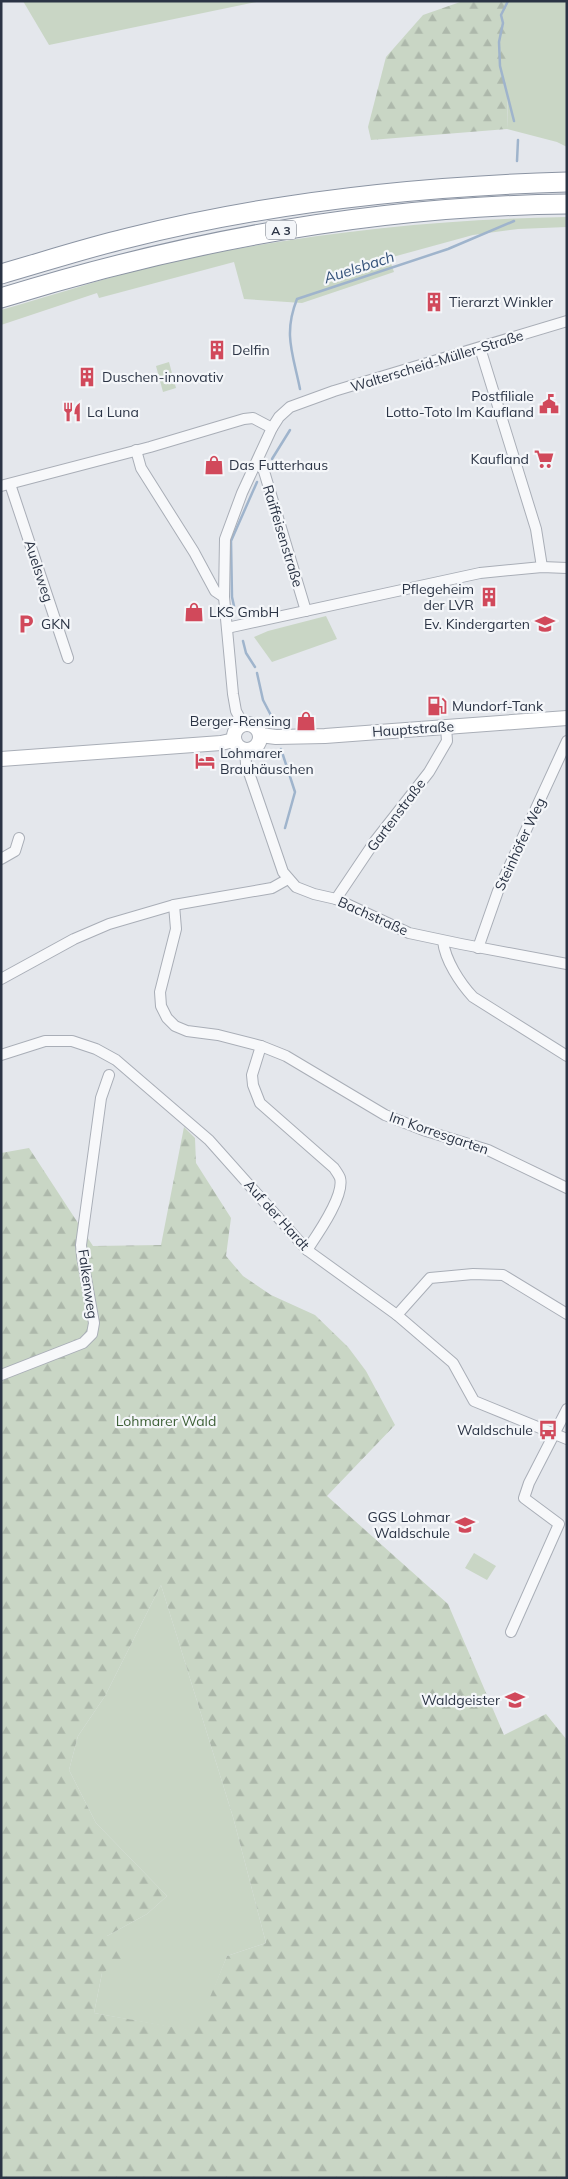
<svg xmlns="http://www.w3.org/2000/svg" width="568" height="2179" font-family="Mulish,sans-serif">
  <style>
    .green { fill: #c9d6c5 }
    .forest { fill: url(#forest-firs); fill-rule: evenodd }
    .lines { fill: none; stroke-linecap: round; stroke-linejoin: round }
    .stream { stroke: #9fb4cc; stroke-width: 2.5 }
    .minor-casing { stroke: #a9aeb7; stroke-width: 12 }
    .secondary-casing { stroke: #a9aeb7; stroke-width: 16 }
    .motorway-casing { stroke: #8b94a3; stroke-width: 21 }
    .minor { stroke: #f7f8fa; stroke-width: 10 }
    .secondary { stroke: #fff; stroke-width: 14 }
    .motorway { stroke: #fff; stroke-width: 19 }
    .labels { text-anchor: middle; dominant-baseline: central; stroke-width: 4.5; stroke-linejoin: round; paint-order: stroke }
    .shield { fill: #f4f6f9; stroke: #676e7b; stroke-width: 1 }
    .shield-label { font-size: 12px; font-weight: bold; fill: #2b3445 }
    .poi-label { font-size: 14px; fill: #2b3445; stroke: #f4f6f9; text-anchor: start }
    .street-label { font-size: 14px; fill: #2b3445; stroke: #f4f6f9 }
    .park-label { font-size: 14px; fill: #3f6138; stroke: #f4f6f9 }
    .water-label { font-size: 15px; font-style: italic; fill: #34527a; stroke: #f4f6f9 }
  </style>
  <defs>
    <pattern id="forest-firs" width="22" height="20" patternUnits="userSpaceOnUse" patternTransform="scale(1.25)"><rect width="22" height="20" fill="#c9d6c5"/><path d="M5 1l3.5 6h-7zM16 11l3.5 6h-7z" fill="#adb8ab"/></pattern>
  </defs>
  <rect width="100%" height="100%" fill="#e4e7ec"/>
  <g class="green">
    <polygon points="23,1 261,1 49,45"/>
    <polygon points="502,1 567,1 567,147 557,142 507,129 508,98"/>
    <path d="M 567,217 L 567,227 L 518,229 L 473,235 L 389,258 L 394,272 L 302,303 L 244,299 L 234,262 L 99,298 L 97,293 L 1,325 L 1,310 C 61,293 119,273 180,260 C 307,233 437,219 567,217 Z"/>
    <polygon points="169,362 176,388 163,392 156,366"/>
    <polygon points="326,616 337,639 272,662 254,637 268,631"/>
    <polygon points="474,1553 496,1566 487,1580 465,1568"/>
    <polygon points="161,1585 233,1817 266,1943 227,1956 197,2032 94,2013 102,1973 107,1936 147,1914 167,1896 96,1823 69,1770 78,1736 105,1696"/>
  </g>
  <g class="forest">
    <polygon points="463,1 510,1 507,129 371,140 368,127 386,57 423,15"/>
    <path d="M 184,1127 L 195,1138 L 196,1163 L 231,1218 L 226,1256 L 243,1276 L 271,1295 L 315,1315 L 348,1347 L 366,1371 L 395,1425 L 327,1496 L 448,1604 L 504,1735 L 546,1714 L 567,1740 L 567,2178 L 1,2178 L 1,1153 L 29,1148 L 93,1246 L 161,1245 ZM 161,1585 L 233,1817 L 266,1943 L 227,1956 L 196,2031 L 94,2013 L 102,1973 L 130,1956 L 107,1936 L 147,1914 L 167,1896 L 96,1823 L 69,1770 L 78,1736 L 105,1696 Z"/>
  </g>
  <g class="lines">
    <g class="stream">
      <polyline points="508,1 501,15 503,23 499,42 500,66 514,121"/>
      <polyline points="517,161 518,140"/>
      <path d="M 300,389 C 293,354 283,334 297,299 L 448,249 L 514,221"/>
      <polyline points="272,459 290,430"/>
      <polyline points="234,606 232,597 231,541 257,482"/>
      <polyline points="243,641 246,653 255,667"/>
      <polyline points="257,673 263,700 276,725"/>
      <polyline points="281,749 295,792 285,828"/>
    </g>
    <defs>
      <g id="minor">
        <polyline points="480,348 536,529 542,567"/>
        <polyline points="136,450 141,468 194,552 215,591 224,597"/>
        <polyline points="256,464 263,468 306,611"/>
        <polyline points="10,484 68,658"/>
        <polyline points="1,486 150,447 244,419 253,418 272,428"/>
        <polyline points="227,628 480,573 542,567 567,568"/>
        <polyline points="243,724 236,711 233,694 224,597 225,539 242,493 272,428 279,417 290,407 334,391 567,321"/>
        <polyline points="245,750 246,764 283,872 296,887 314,894 336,899 409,933 461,944 567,964"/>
        <polyline points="1,859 15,851 19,838"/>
        <polyline points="336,899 375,841 429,772 447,741 446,727"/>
        <polyline points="174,905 176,929 160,992 161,1006 167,1018 175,1026 187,1031 218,1035 261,1046 286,1056 385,1115 423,1130 488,1150 567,1188"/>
        <path d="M 443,941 C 445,960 460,983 473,997 L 567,1056"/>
        <polyline points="478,948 498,891 567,741"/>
        <polyline points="1,979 74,939 109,924 174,905 272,888 288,879"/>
        <path d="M 261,1046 L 252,1075 L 253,1085 L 260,1103 L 334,1168 C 336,1171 339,1175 340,1178 C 345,1196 317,1235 307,1250"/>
        <polyline points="1,1055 45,1041 72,1041 96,1049 116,1060 209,1140 307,1250 397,1315 453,1363 474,1401 567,1439"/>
        <polyline points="397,1315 430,1278 473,1274 503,1275 567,1314"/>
        <polyline points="1,1375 83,1343 92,1334 94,1323 82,1256 81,1245 101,1098 109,1075"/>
        <polyline points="511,1632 559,1524 524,1498 529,1483 567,1409"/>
      </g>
      <g id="secondary">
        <circle cx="247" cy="737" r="13"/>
        <polyline points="260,735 276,737 325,736 567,718"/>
        <polyline points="1,759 221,743 234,740"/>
      </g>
      <g id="motorway">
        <path d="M 1,274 C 43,262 86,248 128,238 C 271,202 420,186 567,182"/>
        <path d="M 1,298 C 185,241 374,206 567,204"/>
      </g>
    </defs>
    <use href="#minor" class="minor-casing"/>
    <use href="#secondary" class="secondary-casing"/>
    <use href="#motorway" class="motorway-casing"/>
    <use href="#minor" class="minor"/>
    <use href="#secondary" class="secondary"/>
    <use href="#motorway" class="motorway"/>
  </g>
  <defs>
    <symbol id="building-bare" viewBox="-9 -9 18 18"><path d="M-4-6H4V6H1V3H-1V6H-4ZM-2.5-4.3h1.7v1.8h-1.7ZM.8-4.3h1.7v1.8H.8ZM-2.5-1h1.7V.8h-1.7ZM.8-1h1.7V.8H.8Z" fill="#d1495b" stroke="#f4f6f9" stroke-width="2.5" paint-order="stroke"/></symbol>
    <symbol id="civic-bare" viewBox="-9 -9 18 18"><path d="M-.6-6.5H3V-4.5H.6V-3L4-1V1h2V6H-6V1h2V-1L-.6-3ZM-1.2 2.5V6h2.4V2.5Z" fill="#d1495b" stroke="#f4f6f9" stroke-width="2.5" paint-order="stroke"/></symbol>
    <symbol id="restaurant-bare" viewBox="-9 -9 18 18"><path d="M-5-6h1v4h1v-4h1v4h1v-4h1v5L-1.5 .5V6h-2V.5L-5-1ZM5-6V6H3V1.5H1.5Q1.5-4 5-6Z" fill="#d1495b" stroke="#f4f6f9" stroke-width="2.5" paint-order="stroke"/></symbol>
    <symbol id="supermarket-bare" viewBox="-9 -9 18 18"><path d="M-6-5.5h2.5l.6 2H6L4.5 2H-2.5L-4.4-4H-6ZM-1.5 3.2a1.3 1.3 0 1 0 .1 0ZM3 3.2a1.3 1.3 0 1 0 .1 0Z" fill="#d1495b" stroke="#f4f6f9" stroke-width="2.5" paint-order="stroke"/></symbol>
    <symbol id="shop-bare" viewBox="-9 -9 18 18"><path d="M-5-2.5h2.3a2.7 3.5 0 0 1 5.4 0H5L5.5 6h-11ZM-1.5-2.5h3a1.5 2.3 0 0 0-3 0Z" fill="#d1495b" stroke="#f4f6f9" stroke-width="2.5" paint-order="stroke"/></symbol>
    <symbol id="parking-bare" viewBox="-9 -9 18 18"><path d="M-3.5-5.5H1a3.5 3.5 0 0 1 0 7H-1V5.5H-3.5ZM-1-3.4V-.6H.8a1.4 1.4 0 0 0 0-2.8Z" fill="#d1495b" stroke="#f4f6f9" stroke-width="2.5" paint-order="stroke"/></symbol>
    <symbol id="school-bare" viewBox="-9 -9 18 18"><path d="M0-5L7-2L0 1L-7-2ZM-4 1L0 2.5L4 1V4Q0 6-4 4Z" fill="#d1495b" stroke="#f4f6f9" stroke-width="2.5" paint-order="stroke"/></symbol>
    <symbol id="fuel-bare" viewBox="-9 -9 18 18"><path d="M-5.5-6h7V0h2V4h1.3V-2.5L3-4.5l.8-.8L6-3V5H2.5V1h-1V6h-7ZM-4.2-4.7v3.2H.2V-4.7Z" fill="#d1495b" stroke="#f4f6f9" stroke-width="2.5" paint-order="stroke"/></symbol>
    <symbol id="hotel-bare" viewBox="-9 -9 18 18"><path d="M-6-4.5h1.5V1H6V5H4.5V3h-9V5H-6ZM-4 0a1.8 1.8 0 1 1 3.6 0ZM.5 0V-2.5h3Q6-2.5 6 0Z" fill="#d1495b" stroke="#f4f6f9" stroke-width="2.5" paint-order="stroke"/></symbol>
    <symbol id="bus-bare" viewBox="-9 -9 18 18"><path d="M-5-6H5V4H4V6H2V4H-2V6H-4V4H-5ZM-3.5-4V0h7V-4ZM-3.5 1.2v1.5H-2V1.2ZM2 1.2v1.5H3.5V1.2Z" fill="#d1495b" stroke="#f4f6f9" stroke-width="2.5" paint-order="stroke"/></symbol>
  </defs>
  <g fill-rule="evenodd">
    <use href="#building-bare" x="420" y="288" width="28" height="28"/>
    <use href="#building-bare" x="203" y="336" width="28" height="28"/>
    <use href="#building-bare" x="73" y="363" width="28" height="28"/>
    <use href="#civic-bare" x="535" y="390" width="28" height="28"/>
    <use href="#restaurant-bare" x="58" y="398" width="28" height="28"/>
    <use href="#supermarket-bare" x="530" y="445" width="28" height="28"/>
    <use href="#shop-bare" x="200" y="451" width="28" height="28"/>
    <use href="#building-bare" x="475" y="583" width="28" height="28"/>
    <use href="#shop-bare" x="180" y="598" width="28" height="28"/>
    <use href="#parking-bare" x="12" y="610" width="28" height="28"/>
    <use href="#school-bare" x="531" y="610" width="28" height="28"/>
    <use href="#fuel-bare" x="423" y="692" width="28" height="28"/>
    <use href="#shop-bare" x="292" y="707" width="28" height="28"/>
    <use href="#hotel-bare" x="191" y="747" width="28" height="28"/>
    <use href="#bus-bare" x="534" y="1416" width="28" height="28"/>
    <use href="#school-bare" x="451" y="1511" width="28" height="28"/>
    <use href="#school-bare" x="501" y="1686" width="28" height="28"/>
  </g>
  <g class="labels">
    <rect class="shield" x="266" y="220.5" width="30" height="19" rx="4"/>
    <g class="shield-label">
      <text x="281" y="230">A 3</text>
    </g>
    <g class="poi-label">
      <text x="449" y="302">Tierarzt Winkler</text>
      <text x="232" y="350">Delfin</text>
      <text x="102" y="377">Duschen-innovativ</text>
      <text x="534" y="396" text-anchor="end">Postfiliale<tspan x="534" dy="16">Lotto-Toto Im Kaufland</tspan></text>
      <text x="87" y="412">La Luna</text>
      <text x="529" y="459" text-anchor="end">Kaufland</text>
      <text x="229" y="465">Das Futterhaus</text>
      <text x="474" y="589" text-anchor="end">Pflegeheim<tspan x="474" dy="16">der LVR</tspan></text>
      <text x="209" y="612">LKS GmbH</text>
      <text x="41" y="624">GKN</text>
      <text x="530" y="624" text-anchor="end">Ev. Kindergarten</text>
      <text x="452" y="706">Mundorf-Tank</text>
      <text x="291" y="721" text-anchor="end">Berger-Rensing</text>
      <text x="220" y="753">Lohmarer<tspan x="220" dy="16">Brauhäuschen</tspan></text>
      <text x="533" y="1430" text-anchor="end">Waldschule</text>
      <text x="450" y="1517" text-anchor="end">GGS Lohmar<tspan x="450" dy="16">Waldschule</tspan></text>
      <text x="500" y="1700" text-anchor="end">Waldgeister</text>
    </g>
    <g class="street-label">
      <text transform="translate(437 361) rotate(-17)">Walterscheid-Müller-Straße</text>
      <text transform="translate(283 536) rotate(73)">Raiffeisenstraße</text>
      <text transform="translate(39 571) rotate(72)">Auelsweg</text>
      <text transform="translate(413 729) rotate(-4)">Hauptstraße</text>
      <text transform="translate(396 815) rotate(-53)">Gartenstraße</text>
      <text transform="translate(520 844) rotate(-65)">Steinhöfer Weg</text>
      <text transform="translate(373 916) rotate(24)">Bachstraße</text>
      <text transform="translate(439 1133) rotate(19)">Im Korresgarten</text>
      <text transform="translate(277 1215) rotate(48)">Auf der Hardt</text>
      <text transform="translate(88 1284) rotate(82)">Falkenweg</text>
    </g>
    <g class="park-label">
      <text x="166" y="1421">Lohmarer Wald</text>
    </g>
    <g class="water-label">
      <text transform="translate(359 267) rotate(-18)">Auelsbach</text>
    </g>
  </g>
  <rect width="568" height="2179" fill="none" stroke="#2b3445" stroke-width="5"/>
</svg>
